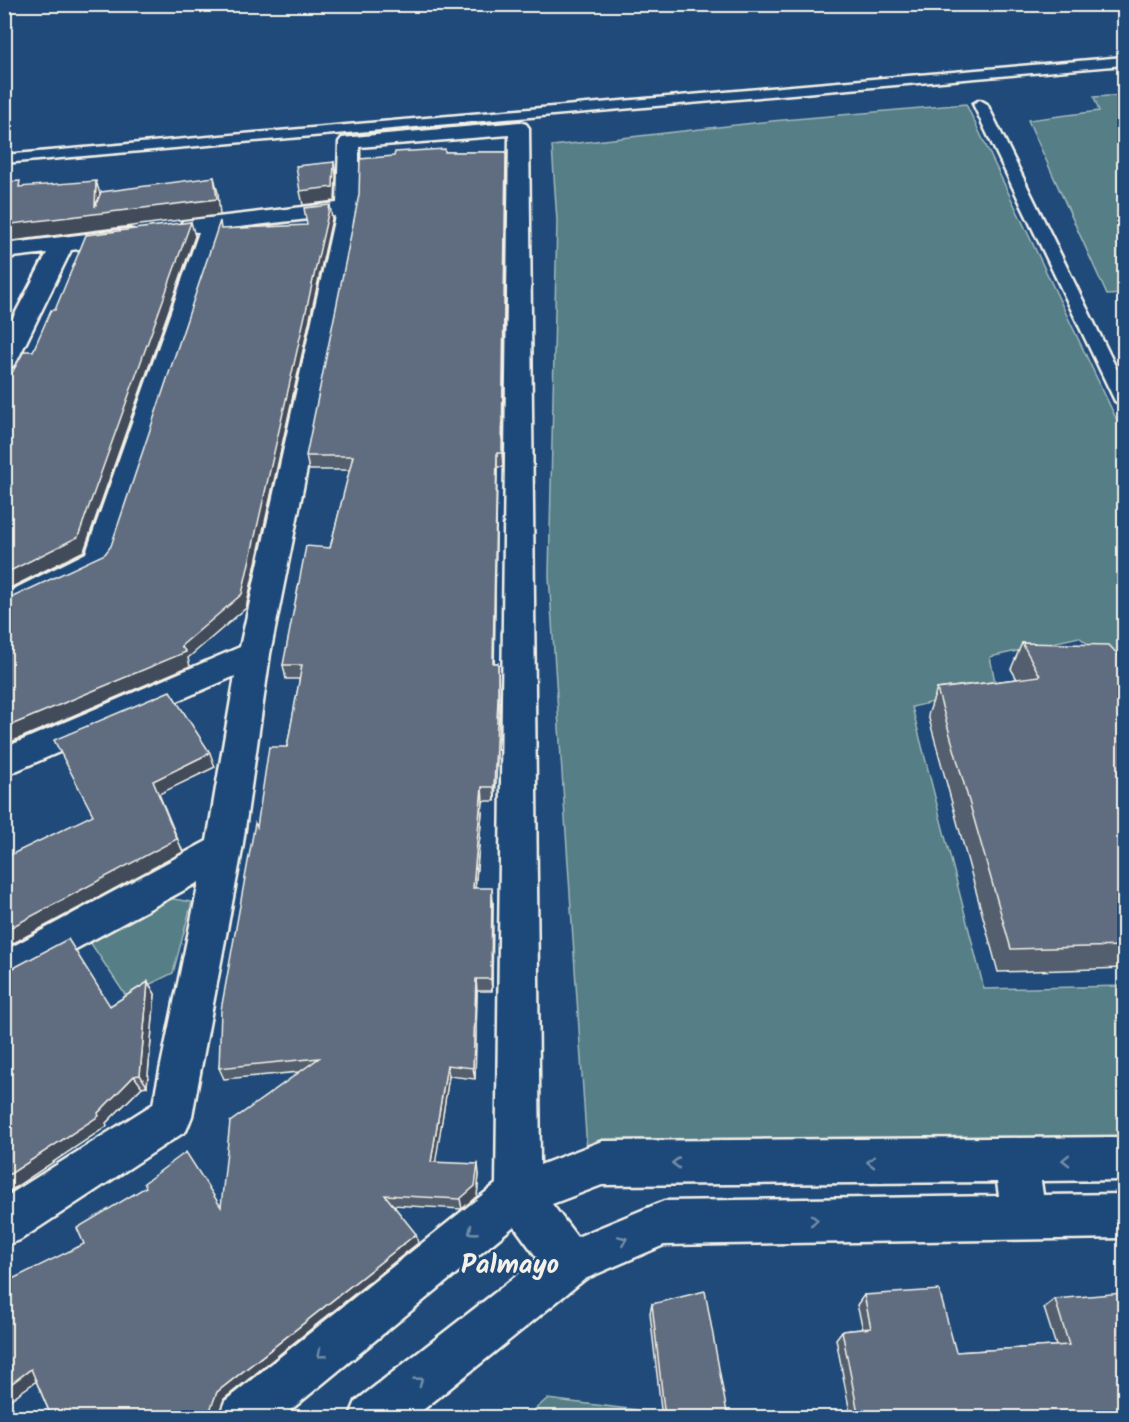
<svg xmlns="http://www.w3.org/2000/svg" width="1129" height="1422" font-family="Kalam,sans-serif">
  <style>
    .green { fill: #547e86; stroke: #a4b8b7; stroke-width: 1.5 }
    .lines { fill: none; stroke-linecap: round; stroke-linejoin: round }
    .service-casing { stroke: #f4f1e8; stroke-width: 5 }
    .minor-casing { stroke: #f4f1e8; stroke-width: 5 }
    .service { fill: #1f4a7a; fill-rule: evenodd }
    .minor { fill: #1f4a7a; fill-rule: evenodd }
    .wall { fill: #535e6e; stroke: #f4f1e8; stroke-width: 1.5 }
    .shaded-wall { fill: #434c5a; stroke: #f4f1e8; stroke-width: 1.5 }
    .building { fill: #606d80; stroke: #f4f1e8; stroke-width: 1.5 }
    .oneway { stroke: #748da6 }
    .labels { text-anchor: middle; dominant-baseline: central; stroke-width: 5; stroke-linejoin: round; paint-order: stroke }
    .near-quarter-label { font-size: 27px; font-weight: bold; fill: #f4f1e8; stroke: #1f4a7a }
  </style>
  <rect width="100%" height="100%" fill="#1f4a7a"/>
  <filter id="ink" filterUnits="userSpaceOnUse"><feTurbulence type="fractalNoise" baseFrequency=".0167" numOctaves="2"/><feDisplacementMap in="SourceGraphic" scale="12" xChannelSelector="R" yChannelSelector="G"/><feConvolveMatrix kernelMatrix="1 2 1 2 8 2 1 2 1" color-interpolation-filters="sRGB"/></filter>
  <g filter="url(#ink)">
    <g class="green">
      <polygon points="1124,95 1124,294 1107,295 1028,120 1099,111 1094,97"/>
      <polygon points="966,104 1124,435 1124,673 1079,637 990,657 996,687 912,707 984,989 1124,986 1124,1147 587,1150 549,576 557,221 552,146 772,121"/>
      <polygon points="161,897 192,902 173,973 126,996 90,942"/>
      <polygon points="547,1399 637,1410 638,1417 526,1417"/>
    </g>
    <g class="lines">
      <defs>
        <g id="service">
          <polygon points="1124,57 1124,65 4,163 4,155"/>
          <polygon points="980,100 987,104 1124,384 1124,406 1115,401 973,104"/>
        </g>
        <g id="minor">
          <path d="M 519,122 L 526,124 L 529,128 L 540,1165 L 602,1141 L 1124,1137 L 1124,1180 L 1041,1181 L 1043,1195 L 1124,1194 L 1124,1238 L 664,1245 L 585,1279 L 413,1418 L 349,1418 L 356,1401 L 538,1259 L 514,1226 L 281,1418 L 218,1418 L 225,1401 L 496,1184 L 509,135 L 359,147 L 359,208 L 270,654 L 242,850 L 192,1116 L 186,1131 L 20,1240 L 4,1246 L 4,1198 L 153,1104 L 199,882 L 4,988 L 4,951 L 207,841 L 235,676 L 4,776 L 4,748 L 240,647 L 335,216 L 222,229 L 114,559 L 109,566 L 4,618 L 4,594 L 86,553 L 199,232 L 183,231 L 180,226 L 183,221 L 337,203 L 339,142 L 342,138 ZM 997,1182 L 999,1196 L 664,1201 L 577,1237 L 552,1204 L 602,1185 Z"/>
          <polygon points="128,229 136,231 139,236 136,241 71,250 17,361 13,366 4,368 4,335 47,253 4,258 4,244"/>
        </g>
      </defs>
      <use href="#service" class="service-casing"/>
      <use href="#minor" class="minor-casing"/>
      <use href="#service" class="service"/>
      <use href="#minor" class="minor"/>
    </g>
    <g class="wall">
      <polygon points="446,152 506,152 506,165 503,467 497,467 494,663 498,663 499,713 495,801 483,801 475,888 493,901 492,991 477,991 475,1079 449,1076 435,1162 479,1174 477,1196 462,1209 393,1205 418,1243 224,1399 217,1418 52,1418 36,1381 4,1404 4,1283 221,1207 300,1072 224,1079 219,1068 257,827 287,747 300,679 286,679 283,665 330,548 350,470 309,470 306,456"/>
      <polygon points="1022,643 1125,662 1125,968 998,972 928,715 937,689 1017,679 1011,669"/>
      <polygon points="4,973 110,1006 148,982 155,994 147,1086 142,1087 106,1123 107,1126 8,1192 4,1189"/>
      <polygon points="864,1295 956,1352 1056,1346 1044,1308 1055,1299 1125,1418 851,1418 836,1339 842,1331 863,1329 857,1305"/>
      <polygon points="652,1304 728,1418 662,1418 650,1313"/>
    </g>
    <g class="shaded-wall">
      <polygon points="506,152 506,165 503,467 502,453"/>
      <polygon points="334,162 336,175 335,201 303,205 300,191"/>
      <polygon points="214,177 218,193 220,215 4,242 4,225 95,207 96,181 101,197"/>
      <polygon points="330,205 332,219 246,608 188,658 190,666 4,745 4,728 181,646"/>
      <polygon points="191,222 195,236 84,551 4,591 4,574"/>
      <polygon points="497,453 497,467 494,678 493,663"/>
      <polygon points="498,663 499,713 495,801 494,787"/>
      <polygon points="210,753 215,767 159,794 183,852 10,945 4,937 4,931 153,781"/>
      <polygon points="482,787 483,801 474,901 473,888"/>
      <polygon points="492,888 493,901 492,991 491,979"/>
      <polygon points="476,979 477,991 475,1079 473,1068"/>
      <polygon points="148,982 155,994 147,1086 140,1075"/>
      <polygon points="447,1065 449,1076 434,1172 431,1162"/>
      <polygon points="134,1076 142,1087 106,1123 107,1126 8,1192 4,1189 4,1178 98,1113"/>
      <polygon points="478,1164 479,1174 477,1196 462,1209 460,1199"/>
      <polygon points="416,1234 418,1243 224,1399 217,1418 204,1418 217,1392"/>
      <polygon points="31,1369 42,1377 4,1404 4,1389"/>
    </g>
    <g class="building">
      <polygon points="445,149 445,152 506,152 502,453 497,453 493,663 498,663 498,699 494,787 482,787 473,888 492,888 491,979 476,979 473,1068 447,1065 431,1162 478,1164 475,1186 460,1199 385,1195 416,1234 217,1392 209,1413 204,1418 52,1418 31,1369 4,1389 4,1283 84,1244 77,1228 146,1187 144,1183 186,1152 221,1207 230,1122 319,1058 219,1068 221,1010 255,823 257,827 269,747 287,747 302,665 283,665 306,546 330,548 353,456 306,456 359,195 360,159 394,156 395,152"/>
      <polygon points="334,162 333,187 300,191 296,166"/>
      <polygon points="214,177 217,199 4,225 4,182 20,181 19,187 96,181 95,207 101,192"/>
      <polygon points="330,205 242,594 181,646 186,652 4,728 4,601 105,554 111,546 220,221 221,229 307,225 304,208"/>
      <polygon points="191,222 78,537 4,574 4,389 7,382 24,351 33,351 51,310 55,310 86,235"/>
      <polygon points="1022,643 1109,645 1125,662 1125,946 1011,949 937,689 1040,676"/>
      <polygon points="170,691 210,753 153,781 177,839 4,931 4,858 93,815 54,740"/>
      <polygon points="68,939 110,1006 148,982 140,1075 134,1076 98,1113 99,1116 4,1178 4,973"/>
      <polygon points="939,1290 956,1352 1069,1345 1055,1299 1123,1293 1125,1299 1125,1418 859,1418 842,1331 871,1328 864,1295"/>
      <polygon points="705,1291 728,1418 665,1418 652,1304"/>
    </g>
    <defs><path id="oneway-chevron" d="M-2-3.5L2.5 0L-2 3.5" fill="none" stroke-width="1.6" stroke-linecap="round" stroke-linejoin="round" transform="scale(1.5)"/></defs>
    <g class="oneway">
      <use href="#oneway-chevron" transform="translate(1066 1160) rotate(179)"/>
      <use href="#oneway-chevron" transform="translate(871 1162) rotate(180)"/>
      <use href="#oneway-chevron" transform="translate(676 1163) rotate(180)"/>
      <use href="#oneway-chevron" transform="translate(814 1220) rotate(-1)"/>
      <use href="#oneway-chevron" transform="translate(472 1231) rotate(141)"/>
      <use href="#oneway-chevron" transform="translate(623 1240) rotate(-23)"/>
      <use href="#oneway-chevron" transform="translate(321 1354) rotate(141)"/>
      <use href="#oneway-chevron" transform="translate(419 1381) rotate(-38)"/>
    </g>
  </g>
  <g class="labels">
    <g class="near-quarter-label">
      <text x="510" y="1265">Palmayo</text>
    </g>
  </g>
  <rect width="1129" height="1422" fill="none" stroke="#1f4a7a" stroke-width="24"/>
  <rect x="12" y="12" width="1105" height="1398" fill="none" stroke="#f4f1e8" stroke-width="2" filter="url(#ink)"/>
</svg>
